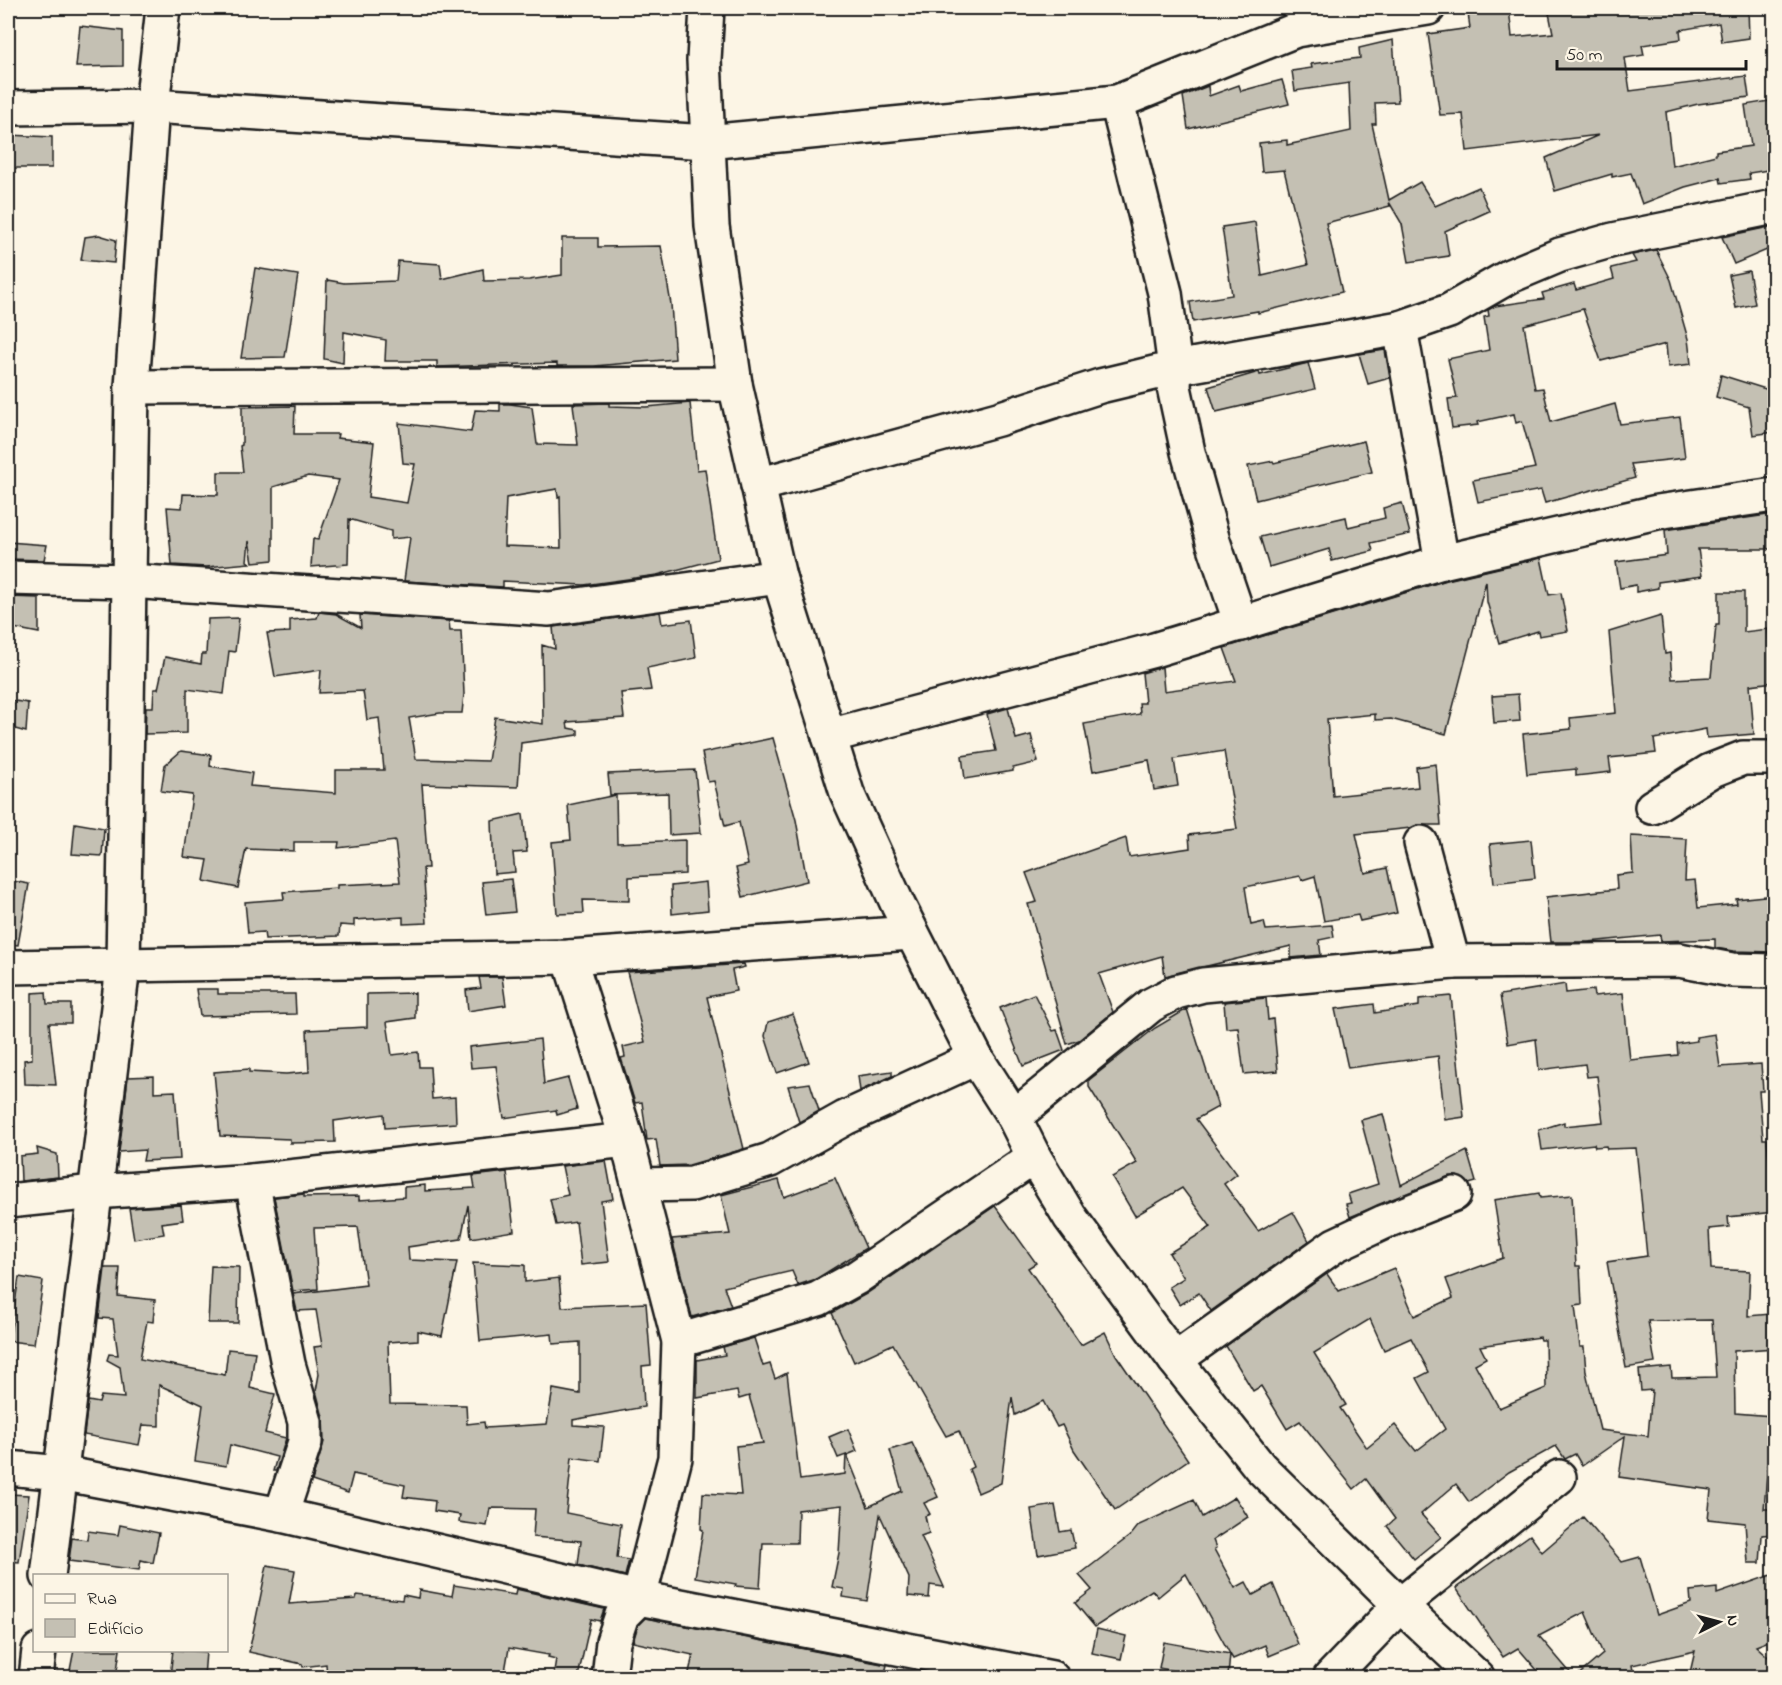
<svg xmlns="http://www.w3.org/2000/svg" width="1782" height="1685" font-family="'Indie Flower',sans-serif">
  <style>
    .building { fill: #c4c0b3; stroke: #1c1c1c; stroke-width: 1.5; fill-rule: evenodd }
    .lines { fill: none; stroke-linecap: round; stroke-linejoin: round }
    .minor-casing { stroke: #1c1c1c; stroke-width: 38 }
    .major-casing { stroke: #1c1c1c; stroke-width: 38 }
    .minor { stroke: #fcf5e5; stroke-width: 33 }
    .major { stroke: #fcf5e5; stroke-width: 33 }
  </style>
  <rect width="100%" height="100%" fill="#fcf5e5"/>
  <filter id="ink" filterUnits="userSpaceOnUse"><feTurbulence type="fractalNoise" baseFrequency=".0167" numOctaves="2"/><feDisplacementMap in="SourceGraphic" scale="12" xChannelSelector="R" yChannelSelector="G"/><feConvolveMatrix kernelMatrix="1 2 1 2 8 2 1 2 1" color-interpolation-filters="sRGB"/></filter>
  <g filter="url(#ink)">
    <g class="building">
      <polygon points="1501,8 1509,8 1512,37 1553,33 1548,8 1748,8 1749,38 1722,42 1719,23 1680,30 1681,39 1642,45 1644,55 1625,58 1630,91 1746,76 1749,97 1698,104 1666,112 1672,166 1716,155 1716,151 1751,146 1745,105 1769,101 1774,139 1774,169 1749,173 1750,179 1721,183 1720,178 1685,187 1642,204 1631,173 1612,177 1612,174 1555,191 1546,158 1599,135 1467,151 1463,114 1440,115 1428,34 1470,28 1468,13"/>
      <polygon points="80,26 123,31 123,66 76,67"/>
      <polygon points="1393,40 1398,102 1375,103 1376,124 1372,124 1389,200 1420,182 1435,206 1479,187 1489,211 1445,231 1449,256 1409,262 1402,224 1389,202 1390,206 1326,223 1342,292 1258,313 1258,311 1193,322 1190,302 1232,295 1222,227 1255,222 1262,276 1308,265 1284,170 1262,172 1259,143 1287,140 1287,145 1351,131 1349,83 1295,91 1292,71 1312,68 1311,64 1360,58 1359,48"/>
      <polygon points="1282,80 1289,104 1188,129 1183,96 1208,86 1209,96 1239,85 1241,91"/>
      <polygon points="8,135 52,137 52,168 8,168"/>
      <polygon points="1774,226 1774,247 1734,264 1722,237"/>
      <polygon points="99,235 116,240 114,263 81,260 85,237"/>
      <polygon points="562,238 598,238 598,247 661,246 671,304 675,359 594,366 557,366 557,363 437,367 437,361 385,361 386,340 344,332 343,363 324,359 327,280 344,283 396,281 398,261 440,264 442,279 483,269 484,281 529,280 562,275"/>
      <polygon points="1656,250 1671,280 1688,339 1691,364 1668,367 1666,344 1601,361 1583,309 1524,325 1535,389 1543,388 1551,422 1615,404 1620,424 1680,417 1685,458 1631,464 1635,478 1545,503 1541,490 1478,502 1473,480 1535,468 1522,421 1516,423 1514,414 1477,422 1478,425 1452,428 1448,399 1457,398 1448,359 1489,350 1484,317 1489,316 1488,310 1495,306 1544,299 1542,293 1574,284 1576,290 1614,279 1611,268 1636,262 1632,255"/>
      <polygon points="255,268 298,275 285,357 241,358"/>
      <polygon points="1749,271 1755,304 1736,308 1729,275"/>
      <polygon points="1385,350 1390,378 1368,384 1359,354"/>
      <polygon points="1308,363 1315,389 1216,412 1208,387 1259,372 1260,375"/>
      <polygon points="1721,375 1772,391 1769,402 1774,432 1753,435 1749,407 1716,397"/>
      <path d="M 609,403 L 609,406 L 646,407 L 690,403 L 697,470 L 705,469 L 718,559 L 657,575 L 584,585 L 503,581 L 503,587 L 404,581 L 410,537 L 391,539 L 391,531 L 349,519 L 348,564 L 311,567 L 313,539 L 318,540 L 339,480 L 308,476 L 273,487 L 273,560 L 253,562 L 249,541 L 247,561 L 250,563 L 206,567 L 172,565 L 167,507 L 182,508 L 183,494 L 218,495 L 218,472 L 243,472 L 240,446 L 242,445 L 242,407 L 295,406 L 294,434 L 338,434 L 337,438 L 374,442 L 368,497 L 407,503 L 415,464 L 403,463 L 399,423 L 471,432 L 475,410 L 500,411 L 500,404 L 510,404 L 532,407 L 537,444 L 578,445 L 573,404 ZM 557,489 L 558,497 L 560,496 L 561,548 L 504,546 L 506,498 Z"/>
      <polygon points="1364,441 1372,472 1256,500 1248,466 1273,461 1274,463"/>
      <polygon points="1402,503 1410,534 1371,543 1373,551 1332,561 1329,549 1269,567 1260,537 1346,517 1348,527 1385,518 1383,508"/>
      <polygon points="1774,514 1774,549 1698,549 1702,576 1658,582 1658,588 1636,592 1636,585 1620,588 1616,562 1667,555 1665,530"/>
      <polygon points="8,542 47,545 44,560 8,559"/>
      <polygon points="1541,558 1549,595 1561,593 1568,631 1539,636 1538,631 1499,643 1487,602 1486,581 1446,734 1391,719 1375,720 1375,714 1327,719 1333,796 1418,787 1416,767 1436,764 1441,825 1417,825 1411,828 1356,834 1365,873 1387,868 1397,913 1360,921 1358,915 1324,921 1315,876 1302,880 1300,876 1245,887 1251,925 1264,922 1266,930 1332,925 1334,937 1319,940 1321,955 1291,958 1291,946 1165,976 1162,956 1099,974 1113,1012 1079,1040 1067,1044 1028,904 1037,902 1026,873 1126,838 1129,857 1190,848 1189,835 1237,829 1224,751 1174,759 1178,786 1154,790 1149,760 1093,771 1084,724 1140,714 1139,703 1145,703 1142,673 1162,667 1164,691 1236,681 1224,648 1447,580"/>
      <polygon points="1719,592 1744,592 1744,632 1768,629 1769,639 1774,639 1774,682 1750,685 1754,734 1707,738 1706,729 1654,739 1656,753 1609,758 1611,772 1576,776 1576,769 1527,774 1523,734 1571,729 1570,718 1616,713 1609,632 1661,616 1665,654 1670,653 1672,679 1711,677 1716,625 1719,625"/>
      <polygon points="8,597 39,598 39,633 8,627"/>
      <polygon points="319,612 336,614 361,628 360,615 449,621 450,631 461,631 464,694 462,713 440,713 409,718 416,759 488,761 495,717 543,724 542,645 555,649 553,627 660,612 662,624 691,620 696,658 647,668 651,690 621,693 624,718 567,722 568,728 578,730 578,735 521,743 518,787 422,784 428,868 423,868 427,923 403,924 403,917 354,920 354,926 340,925 339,936 265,939 264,932 248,933 245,902 284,899 283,892 337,888 337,885 400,882 395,841 338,848 339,842 294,842 294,851 246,849 238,888 204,881 208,860 184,857 192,795 161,791 165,765 181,751 211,755 210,766 252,773 250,786 336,793 336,770 384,770 379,718 367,720 363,691 319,693 321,670 275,677 267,633 290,632 290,620 317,618"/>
      <polygon points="239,618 235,652 229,651 224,694 187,689 187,733 145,734 146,707 153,707 154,689 158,689 165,657 201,664 202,654 206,654 208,619"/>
      <polygon points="1518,694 1520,721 1494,723 1492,696"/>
      <polygon points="8,700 28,703 26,732 8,727"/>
      <polygon points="1008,708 1016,739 1031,735 1038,762 1013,768 1013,771 965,779 962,756 996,751 987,714"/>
      <polygon points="773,738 796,820 807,881 743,897 736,868 748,865 739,822 725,826 714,781 708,782 702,753"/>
      <polygon points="695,770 701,833 669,835 668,793 610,795 608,774"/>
      <polygon points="616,795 617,843 685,840 685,874 629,877 629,901 583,900 584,913 557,914 552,842 571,840 568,805"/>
      <polygon points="523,814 527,852 513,853 515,872 494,874 492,821"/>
      <polygon points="75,823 104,828 102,856 72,854"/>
      <polygon points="1631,836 1687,839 1685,881 1695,880 1698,908 1737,904 1736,899 1774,895 1774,952 1734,951 1715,948 1715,939 1661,941 1660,935 1588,942 1551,942 1546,897 1617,889 1616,875 1633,873"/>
      <polygon points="1531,840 1535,878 1494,883 1490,844"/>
      <polygon points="511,879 515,912 486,915 482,882"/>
      <polygon points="8,880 29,884 18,945 8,944"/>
      <polygon points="706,882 708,910 672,914 671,886"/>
      <polygon points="744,964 745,967 732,970 736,991 707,997 744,1149 689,1165 660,1166 656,1139 647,1140 642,1102 635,1103 621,1058 625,1057 623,1047 645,1042 627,972"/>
      <polygon points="479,977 502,977 506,1005 468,1011 466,990 481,988"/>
      <path d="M 1565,984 L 1566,993 L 1593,990 L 1594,996 L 1623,993 L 1630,1060 L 1678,1055 L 1677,1044 L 1697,1041 L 1696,1037 L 1715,1034 L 1720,1067 L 1761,1064 L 1763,1091 L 1759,1091 L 1763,1139 L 1767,1139 L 1771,1183 L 1774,1183 L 1774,1212 L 1728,1217 L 1729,1227 L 1709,1229 L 1711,1269 L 1750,1271 L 1748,1316 L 1771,1314 L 1774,1348 L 1734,1351 L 1735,1413 L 1772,1416 L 1764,1509 L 1774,1509 L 1774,1534 L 1762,1535 L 1760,1563 L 1748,1563 L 1745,1523 L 1708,1519 L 1711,1490 L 1619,1477 L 1625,1436 L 1582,1466 L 1575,1454 L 1565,1459 L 1556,1446 L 1509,1472 L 1469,1502 L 1456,1484 L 1421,1514 L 1441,1537 L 1414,1559 L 1387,1526 L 1395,1519 L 1366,1479 L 1354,1489 L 1300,1421 L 1287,1429 L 1261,1386 L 1253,1391 L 1226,1346 L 1327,1274 L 1339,1291 L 1394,1268 L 1414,1316 L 1453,1298 L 1446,1279 L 1503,1258 L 1494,1200 L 1539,1193 L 1540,1198 L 1572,1195 L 1576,1266 L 1580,1266 L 1582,1305 L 1575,1306 L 1580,1347 L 1584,1347 L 1586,1372 L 1600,1430 L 1648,1436 L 1652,1390 L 1641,1391 L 1639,1370 L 1671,1367 L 1672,1378 L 1716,1377 L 1712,1320 L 1648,1321 L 1655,1363 L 1626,1368 L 1607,1262 L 1647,1256 L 1636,1148 L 1607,1149 L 1606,1146 L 1595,1147 L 1594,1144 L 1542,1150 L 1539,1130 L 1564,1122 L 1564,1126 L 1603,1122 L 1597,1076 L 1587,1077 L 1585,1064 L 1539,1070 L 1536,1039 L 1508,1044 L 1500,995 ZM 1370,1319 L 1384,1350 L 1411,1338 L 1429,1372 L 1417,1378 L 1445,1429 L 1416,1451 L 1395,1425 L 1367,1448 L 1340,1408 L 1346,1405 L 1314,1353 ZM 1540,1337 L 1541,1340 L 1545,1340 L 1546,1388 L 1499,1408 L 1475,1364 L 1486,1358 L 1480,1346 Z"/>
      <polygon points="196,989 218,989 218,994 295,994 296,1014 200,1016"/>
      <polygon points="46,992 47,1004 71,1004 71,1023 49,1023 56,1085 25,1084 24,1060 32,1059 32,993"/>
      <polygon points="415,993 415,1018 387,1022 392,1055 418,1052 419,1067 430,1067 432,1099 455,1097 456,1123 385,1128 384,1114 334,1121 335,1142 290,1143 290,1139 220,1136 214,1072 249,1069 249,1072 286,1074 309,1072 307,1030 367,1027 367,994"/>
      <polygon points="1034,994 1053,1031 1057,1030 1064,1050 1023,1066 1000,1008"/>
      <polygon points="1451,996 1464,1117 1445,1120 1438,1056 1348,1068 1335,1009 1374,1004 1375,1013 1419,1006 1419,999"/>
      <polygon points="1266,998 1268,1020 1273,1019 1278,1071 1244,1074 1238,1027 1226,1028 1224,1002"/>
      <polygon points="1187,1009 1218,1107 1196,1119 1237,1174 1224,1184 1258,1231 1293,1212 1309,1241 1211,1311 1199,1293 1180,1305 1169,1287 1184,1278 1169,1253 1211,1227 1182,1188 1135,1216 1112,1177 1137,1163 1089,1087 1089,1080 1098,1073 1155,1028"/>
      <polygon points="793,1014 809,1062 777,1073 765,1036 768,1022"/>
      <polygon points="540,1039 544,1084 568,1078 577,1109 557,1115 556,1110 504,1118 496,1066 471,1068 469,1047"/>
      <polygon points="892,1071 892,1076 860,1091 858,1076"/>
      <polygon points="154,1076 154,1092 175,1091 180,1159 143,1161 145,1150 119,1152 128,1077"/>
      <polygon points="810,1083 819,1111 799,1122 788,1086"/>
      <polygon points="1383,1114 1401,1185 1467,1151 1476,1182 1469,1184 1457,1176 1447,1177 1350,1217 1346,1204 1351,1203 1348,1194 1378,1184 1361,1120"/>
      <polygon points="37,1148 57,1154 58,1177 21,1181 20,1156 38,1154"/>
      <polygon points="606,1161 613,1199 601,1201 609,1262 581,1265 576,1222 556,1225 550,1199 568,1195 562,1166"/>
      <polygon points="507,1172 514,1231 471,1238 468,1205 461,1239 408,1247 409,1260 457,1262 442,1336 418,1331 418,1340 388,1342 390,1404 466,1405 467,1424 484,1422 485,1428 547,1424 553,1389 580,1394 580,1342 553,1344 552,1334 480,1341 473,1263 525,1265 525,1282 559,1278 562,1307 646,1303 651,1365 642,1366 644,1407 573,1420 573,1425 604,1427 600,1461 572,1457 566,1513 621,1524 617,1558 629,1560 625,1576 578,1565 581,1541 533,1537 535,1509 490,1508 487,1526 459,1522 460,1515 434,1511 435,1501 403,1497 405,1485 353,1474 348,1493 312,1481 324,1442 323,1417 316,1391 319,1374 314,1347 322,1346 316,1310 297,1311 293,1294 366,1285 358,1227 314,1228 318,1289 293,1291 274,1197 304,1194 304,1197 359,1196 359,1200 404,1197 404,1187 425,1185 425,1191 475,1188 473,1176"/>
      <polygon points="835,1178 866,1248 816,1279 798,1285 792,1271 724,1287 731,1306 692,1317 672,1239 730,1234 721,1195 779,1180 784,1197"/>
      <polygon points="181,1205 183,1220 162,1223 164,1234 134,1239 129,1208"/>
      <polygon points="995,1206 1036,1263 1028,1268 1081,1345 1105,1332 1116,1355 1188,1460 1115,1510 1074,1450 1062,1425 1057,1427 1043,1401 1015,1415 1012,1397 1001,1483 978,1493 969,1469 973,1467 959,1431 946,1436 893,1344 854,1362 832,1313 866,1294"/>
      <polygon points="211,1266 239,1267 238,1323 208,1323"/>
      <polygon points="105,1268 120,1268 118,1296 155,1300 153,1322 147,1321 140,1359 225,1375 228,1349 255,1352 250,1388 275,1394 265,1433 286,1438 276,1471 273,1471 277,1457 230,1445 226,1466 195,1461 203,1405 159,1385 159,1426 143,1425 139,1445 84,1435 88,1401 99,1403 101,1396 124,1398 120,1367 107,1360 109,1354 118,1355 113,1319 99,1318"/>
      <polygon points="19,1277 43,1281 34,1344 9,1341"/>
      <polygon points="754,1338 763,1366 770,1364 775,1379 787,1373 800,1480 845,1474 846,1455 838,1458 829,1437 848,1429 857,1451 847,1455 868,1507 902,1491 890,1450 912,1443 938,1497 924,1503 930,1514 925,1516 929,1533 921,1536 944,1587 930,1585 929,1598 908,1596 909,1578 880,1515 867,1601 843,1597 844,1589 832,1587 839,1553 842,1505 798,1510 797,1543 763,1543 760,1588 735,1586 736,1584 695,1577 703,1530 701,1529 703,1493 741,1495 736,1446 763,1443 749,1396 739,1399 737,1391 697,1398 697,1360 725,1355 723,1347"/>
      <polygon points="8,1494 29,1495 19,1562 8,1561"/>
      <polygon points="1235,1497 1248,1517 1213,1540 1216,1548 1214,1549 1235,1588 1246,1582 1253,1595 1273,1584 1298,1644 1269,1656 1265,1645 1233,1659 1230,1654 1228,1677 1203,1677 1159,1668 1164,1642 1230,1654 1186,1574 1158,1597 1152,1590 1095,1627 1075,1603 1092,1590 1079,1575 1131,1535 1139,1525 1194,1500 1202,1517"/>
      <polygon points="1055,1505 1060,1532 1071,1530 1075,1548 1038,1555 1031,1509"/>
      <polygon points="1583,1517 1622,1562 1640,1557 1657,1615 1691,1603 1690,1591 1717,1588 1717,1594 1774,1574 1774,1639 1756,1646 1774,1662 1774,1677 1689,1677 1695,1651 1632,1665 1634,1677 1576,1677 1603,1654 1585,1612 1539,1636 1574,1677 1543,1677 1518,1648 1503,1657 1456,1588 1530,1535 1542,1552"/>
      <polygon points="120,1525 159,1533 153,1563 141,1560 139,1570 69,1561 72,1538 87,1540 88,1531 118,1535"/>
      <polygon points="267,1565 295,1570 289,1604 356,1599 357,1595 402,1600 403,1595 418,1598 419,1590 452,1596 454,1585 515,1595 516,1589 604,1609 600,1621 591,1619 578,1677 553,1677 556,1659 548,1657 549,1655 509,1648 504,1677 327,1677 326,1664 303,1667 302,1664 249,1652"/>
      <polygon points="645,1618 887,1665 884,1677 688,1677 693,1655 633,1642 638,1625"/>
      <polygon points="1097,1629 1126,1636 1121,1659 1092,1653"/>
      <polygon points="74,1650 120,1650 116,1677 69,1675"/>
      <polygon points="173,1650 206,1652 204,1677 170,1677"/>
    </g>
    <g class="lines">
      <defs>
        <g id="minor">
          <polyline points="1117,102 1165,293 1175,368 1174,387 1188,452 1213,541 1241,624"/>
          <polyline points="8,108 152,106 707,142 1117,102 1296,30 1428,8"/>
          <polyline points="1400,328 1442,562"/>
          <polyline points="132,387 735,384"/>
          <polyline points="758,485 998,419 1100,386 1175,368 1400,328 1449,311 1510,276 1560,255 1613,240 1774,207"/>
          <polyline points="8,578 129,581 549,609 779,577"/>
          <polyline points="829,736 1154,650 1442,562 1657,512 1774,495"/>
          <polyline points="1652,807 1710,771 1743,758 1774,758"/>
          <polyline points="1421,843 1453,962"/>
          <polyline points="569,957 627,1140 679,1341 675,1458 639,1598 622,1615 613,1642 609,1678"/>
          <polyline points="8,967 569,957 911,933"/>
          <polyline points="1014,1117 1151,1005 1176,992 1203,985 1453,962 1679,960 1732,970 1774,971"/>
          <polyline points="252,1181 288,1364 305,1422 305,1442 281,1515"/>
          <polyline points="639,1185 692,1184 770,1160 845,1118 976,1058"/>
          <polyline points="8,1201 95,1192 252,1181 627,1140"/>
          <polyline points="679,1341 818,1299 856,1278 1034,1157"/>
          <polyline points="1175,1360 1335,1245 1384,1222 1454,1194"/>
          <polyline points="8,1468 61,1473 281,1515 639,1598 1052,1678"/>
          <polyline points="48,1576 123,967 132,387 152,106 163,8"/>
          <polyline points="36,1678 39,1650"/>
          <polyline points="1330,1678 1400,1605 1559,1477"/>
        </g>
        <polyline id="major" points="707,8 704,60 712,226 735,384 779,577 847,793 898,905 976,1058 1014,1117 1034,1157 1070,1217 1175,1360 1260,1467 1400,1605 1478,1678"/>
      </defs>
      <use href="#minor" class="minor-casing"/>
      <use href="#major" class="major-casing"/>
      <use href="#minor" class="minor"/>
      <use href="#major" class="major"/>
    </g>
  </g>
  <rect width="1782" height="1685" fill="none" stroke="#fcf5e5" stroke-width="30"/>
  <rect x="15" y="15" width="1752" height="1655" fill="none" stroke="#1c1c1c" stroke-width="2" filter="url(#ink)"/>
  <rect x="33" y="1574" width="195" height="78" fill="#fcf5e5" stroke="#a29e95" stroke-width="1.5"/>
  <rect x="45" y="1594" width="30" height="9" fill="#fcf5e5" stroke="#a29e95" stroke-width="1.5"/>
  <text x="87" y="1604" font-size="18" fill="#1c1c1c">Rua</text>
  <rect x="45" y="1619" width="30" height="18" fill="#c4c0b3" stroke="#a29e95" stroke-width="1.5"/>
  <text x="87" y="1634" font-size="18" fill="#1c1c1c">Edifício</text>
  <g transform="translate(1719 1622) rotate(84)" stroke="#fcf5e5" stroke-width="4.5" paint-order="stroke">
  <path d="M0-4.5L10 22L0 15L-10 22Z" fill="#1c1c1c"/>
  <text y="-9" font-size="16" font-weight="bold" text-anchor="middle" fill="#1c1c1c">N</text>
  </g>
  <path d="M1557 60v9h189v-9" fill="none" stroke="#1c1c1c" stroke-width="3"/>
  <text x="1566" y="60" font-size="18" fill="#1c1c1c" stroke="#fcf5e5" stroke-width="4.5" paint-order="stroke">50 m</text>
</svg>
